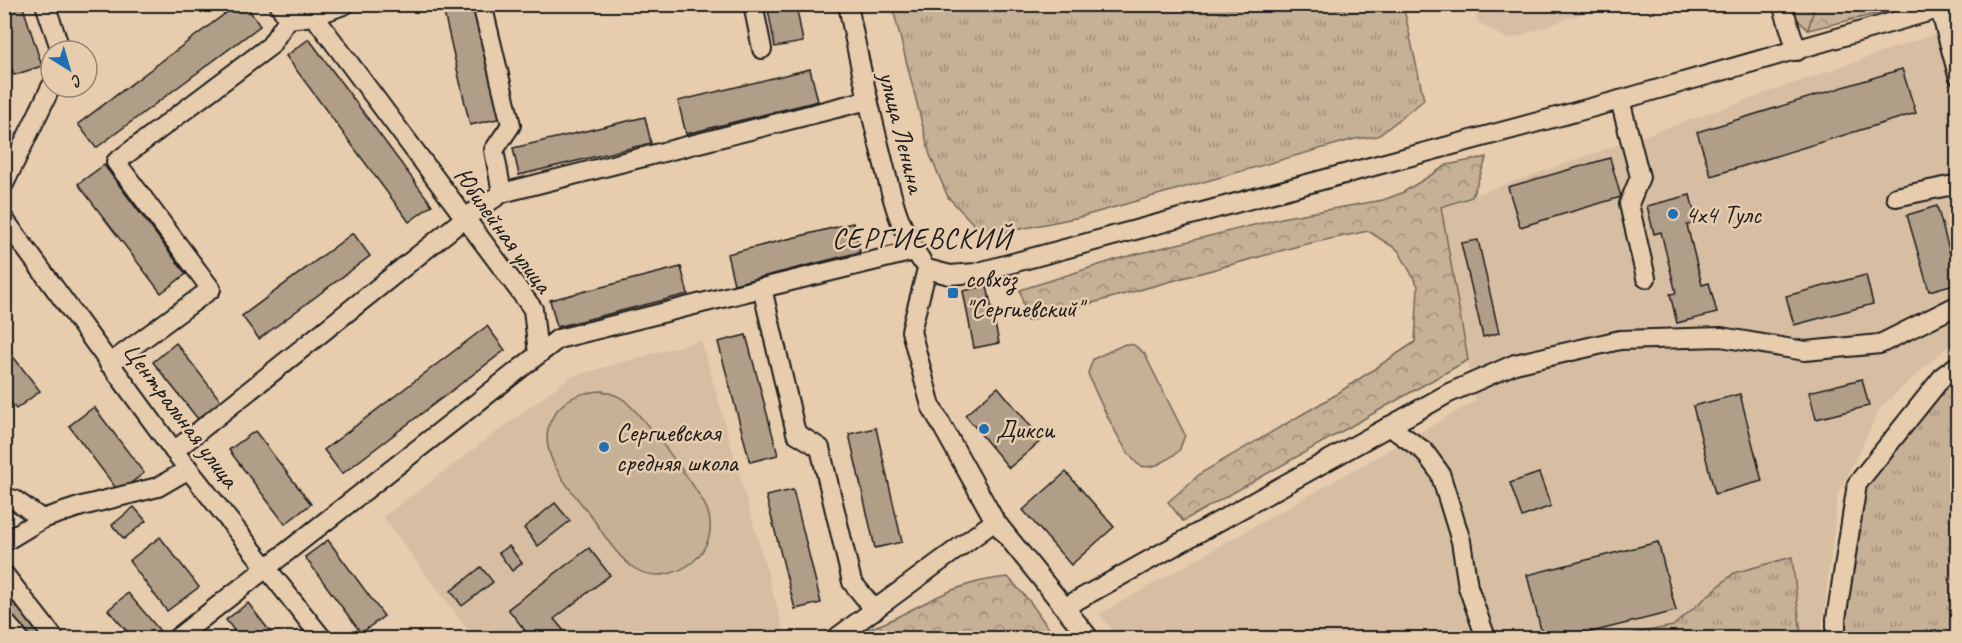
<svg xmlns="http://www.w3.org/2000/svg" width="1962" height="643" font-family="Caveat,sans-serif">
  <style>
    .built { fill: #d7bea3 }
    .grass { fill: url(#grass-tufts); stroke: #716659; stroke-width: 1.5 }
    .forest { fill: url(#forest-crowns); stroke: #716659; stroke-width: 1.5 }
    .pitch { fill: #c6b096; stroke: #716659; stroke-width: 1.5 }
    .building { fill: #b19e88; stroke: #1c1c1c; stroke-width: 1.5 }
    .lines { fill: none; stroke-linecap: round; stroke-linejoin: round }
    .minor-casing { stroke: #1c1c1c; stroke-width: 22 }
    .minor { stroke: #e7ccae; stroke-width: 18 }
    .poi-dot { fill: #1f6fb2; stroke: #e7ccae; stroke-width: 2 }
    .labels { text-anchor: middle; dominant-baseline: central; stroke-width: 5; stroke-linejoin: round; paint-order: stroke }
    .street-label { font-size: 26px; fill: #1c1c1c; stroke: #e7ccae }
    .poi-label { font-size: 26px; fill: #1c1c1c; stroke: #e7ccae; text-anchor: start }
    .quarter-label { font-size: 28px; letter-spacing: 1.5px; fill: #1c1c1c; stroke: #e7ccae }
  </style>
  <defs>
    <pattern id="grass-tufts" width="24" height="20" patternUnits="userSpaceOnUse" patternTransform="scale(1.5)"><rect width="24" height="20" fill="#c6b096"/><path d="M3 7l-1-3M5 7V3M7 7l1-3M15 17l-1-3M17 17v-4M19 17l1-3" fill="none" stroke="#a08e7a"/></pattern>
    <pattern id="forest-crowns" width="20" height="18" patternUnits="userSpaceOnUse" patternTransform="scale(1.5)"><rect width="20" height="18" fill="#c6b096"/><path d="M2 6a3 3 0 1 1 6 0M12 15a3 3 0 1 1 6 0" fill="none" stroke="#a08e7a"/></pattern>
  </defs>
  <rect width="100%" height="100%" fill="#e7ccae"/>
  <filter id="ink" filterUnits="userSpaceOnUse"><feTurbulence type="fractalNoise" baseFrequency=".0167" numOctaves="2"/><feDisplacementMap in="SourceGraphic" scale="12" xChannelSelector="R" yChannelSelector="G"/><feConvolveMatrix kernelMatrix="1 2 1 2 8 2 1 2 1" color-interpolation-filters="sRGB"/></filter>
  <g filter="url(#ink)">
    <g class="built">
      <polygon points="1473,5 1473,4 1606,5 1509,40 1478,22"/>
      <polygon points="1957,26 1957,338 1881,407 1838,495 1821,638 1118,638 1100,614 1475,401 1441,207"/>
      <polygon points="701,340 786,638 474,638 383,517 570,377"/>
    </g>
    <g class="grass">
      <polygon points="892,5 1403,5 1424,100 1378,136 1355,139 1080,217 985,236 948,197 930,155"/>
      <polygon points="1792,5 1819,5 1815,6 1808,30 1794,16"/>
      <polygon points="1957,365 1957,638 1836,638 1857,484"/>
      <polygon points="1792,557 1801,634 1798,638 1611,638 1673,626 1734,573"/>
    </g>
    <g class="forest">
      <polygon points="1815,5 1819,4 1915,5 1808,30"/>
      <polygon points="1487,157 1472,197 1441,207 1468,360 1183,521 1168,502 1201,473 1332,397 1415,342 1418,286 1398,250 1368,231 1302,245 1027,321 1020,290 1121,258 1286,217 1383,200 1402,193 1447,165"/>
      <path d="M 1008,577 L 1031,603 L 1051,632 L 1049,638 L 849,638 C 861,629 878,627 891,620 C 935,598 958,582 1008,577 Z"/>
    </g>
    <g class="pitch">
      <path d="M 1125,344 L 1134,345 L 1144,353 L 1185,435 L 1179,451 C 1169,459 1154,470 1141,466 C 1126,460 1094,390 1088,373 L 1093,359 Z"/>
      <path d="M 603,391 C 610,394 618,395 624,400 C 641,414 701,491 708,512 C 718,545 691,573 660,575 C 652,575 641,573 634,568 C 616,556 603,533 591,516 C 569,487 527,446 558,409 C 571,395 584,392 603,391 Z"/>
    </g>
    <g class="building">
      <polygon points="4,4 22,4 42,66 14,75 4,46"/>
      <polygon points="238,4 245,4 260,26 96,148 78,124"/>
      <polygon points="442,4 475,4 502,118 470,125"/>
      <polygon points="767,4 796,4 803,42 775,47"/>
      <polygon points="309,39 432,205 409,222 286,56"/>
      <polygon points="810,69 818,101 686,134 678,101"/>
      <polygon points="1902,69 1916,113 1711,176 1697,132"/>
      <polygon points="645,117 651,143 519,175 513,148"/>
      <polygon points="1610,158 1621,197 1520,227 1508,187"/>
      <polygon points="104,165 186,274 161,293 78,184"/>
      <polygon points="1690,195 1697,223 1687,225 1702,285 1709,283 1717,313 1677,323 1670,294 1676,293 1661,232 1654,234 1647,206"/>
      <polygon points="1937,206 1958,283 1929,291 1907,215"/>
      <polygon points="853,223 860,252 734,284 727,254"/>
      <polygon points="353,233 370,256 259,339 242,316"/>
      <polygon points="1478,240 1499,333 1483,337 1461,243"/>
      <polygon points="681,267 688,294 557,327 550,300"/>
      <polygon points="1866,275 1873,304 1794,325 1786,296"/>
      <polygon points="987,286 999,343 974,348 963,291"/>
      <polygon points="487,326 505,350 342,474 324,450"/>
      <polygon points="746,335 778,455 750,462 718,342"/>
      <polygon points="176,343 224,405 201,423 153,362"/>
      <polygon points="4,345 40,391 16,409 4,394"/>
      <polygon points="1862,379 1869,406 1816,419 1809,392"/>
      <polygon points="998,387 1042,440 1009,468 965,415"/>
      <polygon points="1740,394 1762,481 1715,494 1693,406"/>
      <polygon points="94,407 144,473 119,492 69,426"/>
      <polygon points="876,428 902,542 875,548 849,434"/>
      <polygon points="255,431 311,504 285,524 229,450"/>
      <polygon points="1066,472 1114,527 1071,565 1023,510"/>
      <polygon points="1539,473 1551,506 1522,517 1510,483"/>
      <polygon points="793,490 821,603 795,609 766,496"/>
      <polygon points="555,503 570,521 538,546 524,528"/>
      <polygon points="134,507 146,521 124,539 112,525"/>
      <polygon points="160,537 199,587 167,611 129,561"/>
      <polygon points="328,540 384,616 361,633 305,557"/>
      <polygon points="1658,542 1676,611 1567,638 1543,638 1527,575"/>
      <polygon points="509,546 522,563 512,571 499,553"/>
      <polygon points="589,548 610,575 554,619 570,638 531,638 508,609"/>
      <polygon points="481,567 493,582 462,606 451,591"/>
      <polygon points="4,581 49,638 20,638 4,618"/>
      <polygon points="128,593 166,638 133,638 108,610"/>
      <polygon points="248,603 275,638 240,638 226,620"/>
    </g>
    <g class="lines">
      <defs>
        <g id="minor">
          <polyline points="45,4 61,51"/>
          <polyline points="279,4 288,19 314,16 346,4"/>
          <polyline points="482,4 511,125 494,150 502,193"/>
          <polyline points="753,4 762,49"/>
          <path d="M 848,4 C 857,53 868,101 880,149 C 890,188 897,227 921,260"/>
          <polyline points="1782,4 1797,51"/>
          <polyline points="1940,9 1958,75"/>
          <polyline points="314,16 533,309 538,354"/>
          <polyline points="1620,100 1640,177 1629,204 1646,278"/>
          <polyline points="4,184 51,87"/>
          <polyline points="1896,197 1958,184"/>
          <polyline points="4,219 174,451 322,638"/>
          <polyline points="927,269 950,275 975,273 1620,100 1956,4"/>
          <polyline points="927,269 911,331 931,406 995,521 1089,638"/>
          <polyline points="109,364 211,289 116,162 270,46 288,19"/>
          <polyline points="1389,426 1424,451 1440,473 1461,541 1468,587 1486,638"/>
          <polyline points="174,451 465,218 502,193 868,100"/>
          <polyline points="4,497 15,500 42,519"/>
          <polyline points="4,542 42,519 82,506 158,487 189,469"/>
          <polyline points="4,574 54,638"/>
          <polyline points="1065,607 1449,393 1515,364 1620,340 1721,337 1805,351 1880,344 1958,305"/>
          <polyline points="875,610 852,582 820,448 796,433 762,288 914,251"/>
          <polyline points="4,621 19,638"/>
          <polyline points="177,638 558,339 762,288"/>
          <polyline points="836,638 995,521"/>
          <polyline points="1836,638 1836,619 1857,484 1944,375 1958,365"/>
        </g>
      </defs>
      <use href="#minor" class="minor-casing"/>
      <use href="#minor" class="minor"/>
    </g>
  </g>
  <g class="poi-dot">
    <circle cx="1673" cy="214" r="6"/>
    <rect x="947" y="287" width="12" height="12" rx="3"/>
    <circle cx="984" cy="429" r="6"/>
    <circle cx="604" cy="447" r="6"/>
  </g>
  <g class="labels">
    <g class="street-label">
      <text transform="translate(902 132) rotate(76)">улица Ленина</text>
      <text transform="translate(503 230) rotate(54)">Юбилейная улица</text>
      <text transform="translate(181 415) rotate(53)">Центральная улица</text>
    </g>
    <g class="poi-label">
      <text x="1685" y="214">4x4 Тулс</text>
      <text x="965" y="278">совхоз<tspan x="965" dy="30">"Сергиевский"</tspan></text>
      <text x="996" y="429">Дикси</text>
      <text x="616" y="432">Сергиевская<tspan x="616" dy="30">средняя школа</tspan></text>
    </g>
    <g class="quarter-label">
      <text x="922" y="238">СЕРГИЕВСКИЙ</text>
    </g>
  </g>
  <rect width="1962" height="643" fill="none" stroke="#e7ccae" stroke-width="24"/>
  <rect x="12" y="12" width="1938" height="619" fill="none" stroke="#1c1c1c" stroke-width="2" filter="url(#ink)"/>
  <g transform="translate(69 69) rotate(143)"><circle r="28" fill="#e7ccae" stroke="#968674" stroke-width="1.5"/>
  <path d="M0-4.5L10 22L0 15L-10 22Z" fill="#1f6fb2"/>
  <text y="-9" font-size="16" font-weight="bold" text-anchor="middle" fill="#1c1c1c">С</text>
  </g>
</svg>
